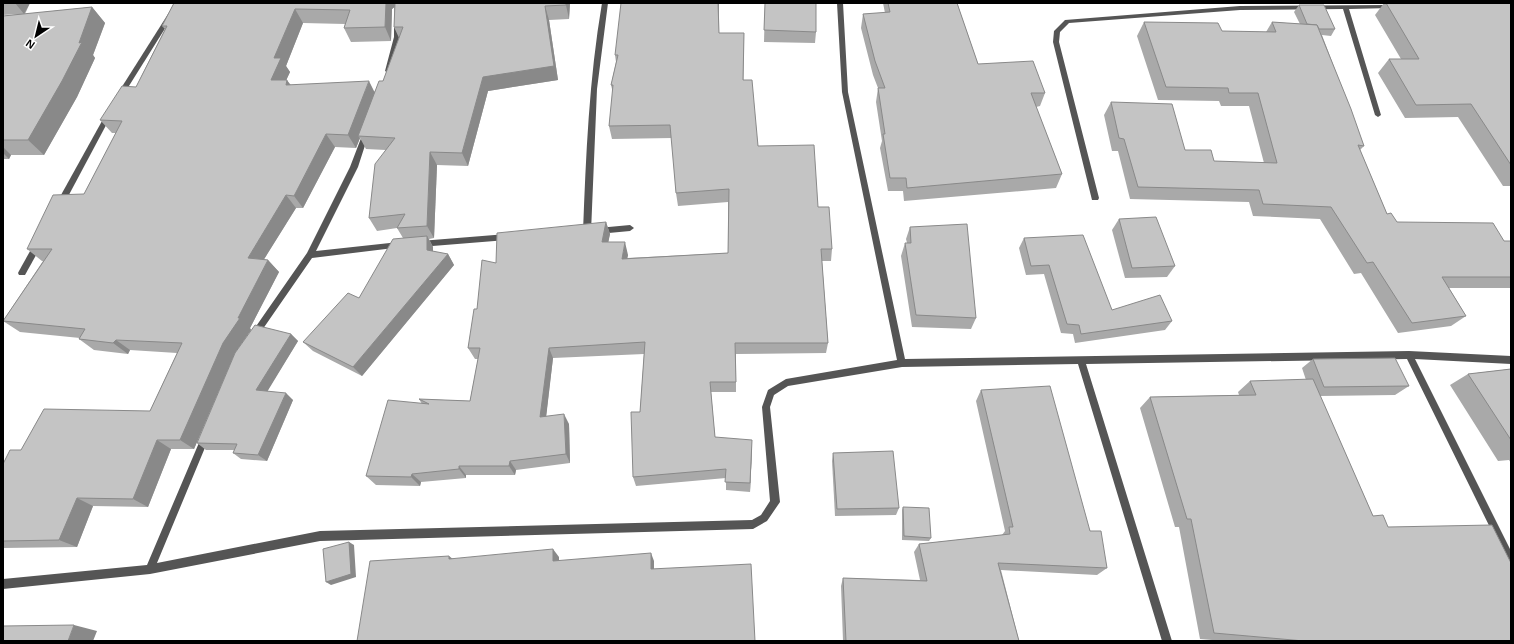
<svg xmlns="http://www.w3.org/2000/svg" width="1514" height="644" font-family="Helvetica,sans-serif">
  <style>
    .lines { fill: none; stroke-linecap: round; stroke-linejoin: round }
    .service { fill: #555; fill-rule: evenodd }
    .minor { fill: #555; fill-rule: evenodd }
    .wall { fill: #a9a9a9; fill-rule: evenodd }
    .shaded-wall { fill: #898989 }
    .building { fill: #c4c4c4; stroke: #898989 }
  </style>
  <rect width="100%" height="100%" fill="#fff"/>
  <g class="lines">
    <path class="service" d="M 602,3 L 608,3 L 597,89 L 591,232 L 587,235 L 583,232 C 586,155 589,79 602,3 Z"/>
    <g class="minor">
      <polygon points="175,3 181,3 122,97 118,97 118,93"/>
      <polygon points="837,3 843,3 848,92 905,359 1409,351 1511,356 1511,364 1415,359 1511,551 1511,566 1508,564 1407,359 1086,364 1172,641 1162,641 1078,364 902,367 788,386 774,395 770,407 780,502 767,521 753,529 320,541 150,574 3,589 3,579 147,565 201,438 202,435 205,434 208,435 209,438 157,563 320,531 752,520 761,515 770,501 762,407 768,390 786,379 897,360 842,92"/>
      <polygon points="1390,5 1392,6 1392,8 1349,9 1381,115 1378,117 1375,115 1343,9 1240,10 1069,23 1060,32 1059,42 1099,198 1098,200 1092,200 1053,42 1054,31 1065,20 1240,6"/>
      <polygon points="397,20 400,22 400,37 391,71 388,73 385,71 394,37 394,22"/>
      <polygon points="107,112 109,112 112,114 63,206 57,206 56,204"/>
      <polygon points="366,130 369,133 358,167 316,251 399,242 402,243 403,245 402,247 312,258 258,336 255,337 252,336 251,334 252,332 307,253 350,167 363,133"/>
      <polygon points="630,225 634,228 630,231 598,234 594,231 598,228"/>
      <polygon points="507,234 511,237 507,240 420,247 416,244 420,241"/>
      <polygon points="37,243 41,246 40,248 25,275 19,275 18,273 19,271 34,244"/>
    </g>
  </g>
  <g class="wall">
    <polygon points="3,3 30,3 25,14 92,7 105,23 93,55 95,58 77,97 44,155 11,155 9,159 3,159 3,16 19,14 3,15"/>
    <path d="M 174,3 L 570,3 L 569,19 L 549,20 L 558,80 L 488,91 L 468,166 L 437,165 L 434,238 L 429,239 L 433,247 L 433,252 L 448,254 L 454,265 L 362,376 L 313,351 L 303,342 L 359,298 L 403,238 L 397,228 L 377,231 L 369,218 L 386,150 L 366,149 L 360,138 L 356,148 L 335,147 L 303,208 L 296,208 L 264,259 L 268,260 L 279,272 L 250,328 L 251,330 L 235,353 L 194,449 L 171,449 L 148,507 L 93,506 L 77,547 L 3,548 L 3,464 L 21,450 L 150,411 L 177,353 L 130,350 L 128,354 L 94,350 L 79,339 L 80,338 L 20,332 L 3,321 L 43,261 L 42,261 L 27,249 L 84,194 L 116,133 L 112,133 L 100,120 L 136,87 L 165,29 L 162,26 ZM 394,7 L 394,27 L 399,38 L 383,81 L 374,92 L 291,85 L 286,80 L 290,72 L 286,66 L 303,23 L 345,24 L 344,28 L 351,42 L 391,41 L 392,9 Z"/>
    <polygon points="719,3 719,33 744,33 743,80 758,146 818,207 832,249 831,261 822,261 828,343 826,353 736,354 736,392 711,392 715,437 752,449 750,492 726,490 726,478 636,486 633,477 640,412 644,354 553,358 546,416 569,424 570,463 516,470 515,475 466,475 466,478 421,482 420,486 376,485 366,476 422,404 419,399 470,401 478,359 475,359 468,348 477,309 496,263 606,222 610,234 608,242 628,255 627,258 728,253 728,202 678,206 676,193 672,138 612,139 609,126 613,93 611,85 616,62 615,55"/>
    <polygon points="765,3 816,32 815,43 764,42"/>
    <polygon points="883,3 957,3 978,64 1045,93 1040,106 1036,107 1062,174 1056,188 904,201 903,191 888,191 880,148 882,141 876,102 878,88 873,75 861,28 863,14 885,13"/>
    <polygon points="1291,3 1317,3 1316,4 1291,4"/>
    <polygon points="1384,3 1511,3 1511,186 1503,186 1458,117 1405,118 1378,73 1389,59 1401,59 1375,15"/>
    <polygon points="1299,5 1335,29 1331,36 1322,35 1364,146 1360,150 1387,214 1397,222 1504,241 1511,241 1511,288 1449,288 1466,316 1451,326 1398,333 1361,273 1354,274 1320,219 1253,216 1249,202 1130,199 1118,151 1112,151 1104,115 1111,102 1185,150 1214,161 1264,163 1249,106 1221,106 1219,101 1158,100 1137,36 1144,22 1222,31 1266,32 1272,22 1300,24 1294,12"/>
    <polygon points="1119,219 1175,266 1167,277 1125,278 1112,230"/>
    <polygon points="910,227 976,318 971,329 912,327 901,256 905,243 907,243 906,239"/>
    <polygon points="1024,238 1112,310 1172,321 1165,330 1075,343 1073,334 1061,333 1044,274 1026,275 1019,248"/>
    <polygon points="291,334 298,341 267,391 293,400 267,461 241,459 233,453 234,450 206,450 197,443"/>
    <polygon points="1313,359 1409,386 1395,395 1320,396 1373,516 1388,527 1511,641 1224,641 1200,639 1179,527 1175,527 1140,408 1150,397 1239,395 1238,392 1250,381 1306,380 1302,368"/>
    <polygon points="1511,369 1511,463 1509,460 1498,461 1450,385 1468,374"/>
    <polygon points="981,390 1090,531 1107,568 1097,575 1001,570 1019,641 843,641 841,586 843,578 920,580 914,552 919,544 1002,535 1005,531 976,401"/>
    <polygon points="833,453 899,508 896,515 835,516 832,461"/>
    <polygon points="903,507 931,538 929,541 902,540 902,510"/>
  </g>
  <g class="shaded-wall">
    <polygon points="15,3 30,3 24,14"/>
    <polygon points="386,3 395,3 396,6 392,9 391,41 385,27"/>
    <polygon points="566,3 570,3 569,19 566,5"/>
    <polygon points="718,3 719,3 719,47 719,33"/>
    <polygon points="545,6 549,20 558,80 488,91 468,166 462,153 483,77"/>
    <polygon points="92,7 105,23 93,55 95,58 77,97 44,155 28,140 79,43"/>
    <polygon points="295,9 303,23 286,66 290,72 280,94 271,80 274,58"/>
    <polygon points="744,33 744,47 743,94 743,80"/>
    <polygon points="287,80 296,93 286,85"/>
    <polygon points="369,81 376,95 358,136 360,138 356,148 348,135"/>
    <polygon points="326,134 335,147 303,208 294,196"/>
    <polygon points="3,147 11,155 9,159 3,153"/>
    <polygon points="430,152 437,165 434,238 427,226"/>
    <polygon points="286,195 296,208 258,269 248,258"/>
    <polygon points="606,222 610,234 606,254 602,242"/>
    <polygon points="427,236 433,247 433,261 427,250"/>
    <polygon points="625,242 628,255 625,271 622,259"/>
    <polygon points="448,254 454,265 362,376 353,367"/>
    <polygon points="268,260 279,272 250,328 251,330 235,353 194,449 180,440 223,343 238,318"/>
    <polygon points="291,334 298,341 264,397 256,390"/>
    <polygon points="116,340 130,350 128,354 113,343"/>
    <polygon points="549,348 553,358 545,427 540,417"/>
    <polygon points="286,393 293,400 267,461 258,455"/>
    <polygon points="564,414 569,424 570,463 566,454"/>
    <polygon points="157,440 171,449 148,507 133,499"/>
    <polygon points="752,440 752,449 750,492 750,483"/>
    <polygon points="510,461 516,470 515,475 509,466"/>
    <polygon points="459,466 466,475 466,478 459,469"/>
    <polygon points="412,474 421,482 420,486 411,477"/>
    <polygon points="77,498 93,506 77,547 59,540"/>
    <polygon points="349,542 354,545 356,577 331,585 326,582"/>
    <polygon points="553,549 559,557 559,569 553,561"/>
    <polygon points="651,553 654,561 654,576 651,569"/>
    <polygon points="449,556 458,563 449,559"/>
    <polygon points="74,625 97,631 93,641 68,641"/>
  </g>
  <g class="building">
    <polygon points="174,3 386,3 385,27 344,28 350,10 295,9 274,58 281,58 271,80 287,80 286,85 369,81 348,135 326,134 294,196 286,195 248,258 268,260 238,318 240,318 223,343 180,440 157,440 133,499 77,498 59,540 3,541 3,464 10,450 21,450 44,409 150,411 182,343 116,340 113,343 79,339 85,329 3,321 52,249 27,249 53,195 84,194 122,121 100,120 122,86 136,87 167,26 162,26"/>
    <polygon points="395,3 566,3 566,5 545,6 554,66 483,77 462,153 430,152 427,226 397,228 405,214 369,218 375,164 395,138 358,136 379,81 383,81 403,27 394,27"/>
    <polygon points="621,3 718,3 719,33 744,33 743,80 752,80 758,146 814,145 818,207 829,207 832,249 821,249 828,343 735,343 736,382 710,382 715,437 752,440 750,483 725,482 726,469 633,477 631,412 640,412 645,342 549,348 540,417 564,414 566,454 510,461 509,466 459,466 459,469 412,474 411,477 366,476 388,400 429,404 419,399 470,401 480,348 468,348 474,309 477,309 482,260 496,263 497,233 606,222 602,242 625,242 622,259 728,253 729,189 676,193 670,125 609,126 613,85 611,85 618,55 615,55"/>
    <polygon points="765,3 816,3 816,32 764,30"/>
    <polygon points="888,3 957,3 978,64 1033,61 1045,93 1031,93 1062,174 907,188 906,178 890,178 883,134 885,134 878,88 885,88 875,61 863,14 890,12"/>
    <polygon points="1386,3 1511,3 1511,165 1471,104 1416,105 1389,59 1419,59"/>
    <polygon points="1299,5 1324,5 1335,29 1319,29 1317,25 1307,24"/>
    <polygon points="92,7 79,43 82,42 62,81 28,140 3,140 3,16"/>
    <polygon points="1144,22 1218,23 1222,31 1276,32 1272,22 1317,25 1351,109 1364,146 1358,145 1387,214 1391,213 1397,222 1493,223 1504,241 1511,241 1511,277 1442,277 1466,316 1412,323 1373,262 1367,263 1331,207 1263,204 1259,190 1138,187 1124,139 1119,138 1111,102 1172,104 1185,150 1211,150 1214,161 1277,163 1258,93 1229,93 1228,88 1166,87"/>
    <polygon points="1156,217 1175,266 1132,268 1119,219"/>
    <polygon points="967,224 976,318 916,315 905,243 911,243 910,227"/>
    <polygon points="1083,235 1112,310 1160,295 1172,321 1081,334 1079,325 1067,324 1049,265 1031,266 1024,238"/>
    <polygon points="427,236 427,250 448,254 353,367 303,342 348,293 359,298 393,239"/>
    <polygon points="255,325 291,334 256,390 286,393 258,455 233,453 237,444 197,443 235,353"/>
    <polygon points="1395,358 1409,386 1324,387 1313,359"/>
    <polygon points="1511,369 1511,440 1468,374"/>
    <polygon points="1313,379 1373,516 1383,515 1388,527 1492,525 1511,563 1511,641 1304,641 1214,633 1191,519 1187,519 1150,397 1256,395 1250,381"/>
    <polygon points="1050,386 1090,531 1101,531 1107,568 998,563 1019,641 846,641 843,578 927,581 919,544 1010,534 1009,527 1013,527 981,390"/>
    <polygon points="893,451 899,508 837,509 833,453"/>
    <polygon points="903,507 929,508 931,538 904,536"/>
    <polygon points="349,542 351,574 326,582 323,549"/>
    <polygon points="553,549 553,561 651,553 651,569 751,564 755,641 357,641 370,561 449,556 449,559"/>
    <polygon points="74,625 68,641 3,641 3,626"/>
  </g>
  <rect width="1514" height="644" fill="none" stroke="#000000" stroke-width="8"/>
  <g transform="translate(36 36) rotate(215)" stroke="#ffffff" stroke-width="3" paint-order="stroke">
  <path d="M0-3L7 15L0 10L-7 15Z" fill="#000000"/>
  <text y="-6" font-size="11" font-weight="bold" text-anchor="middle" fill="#000000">N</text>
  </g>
</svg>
